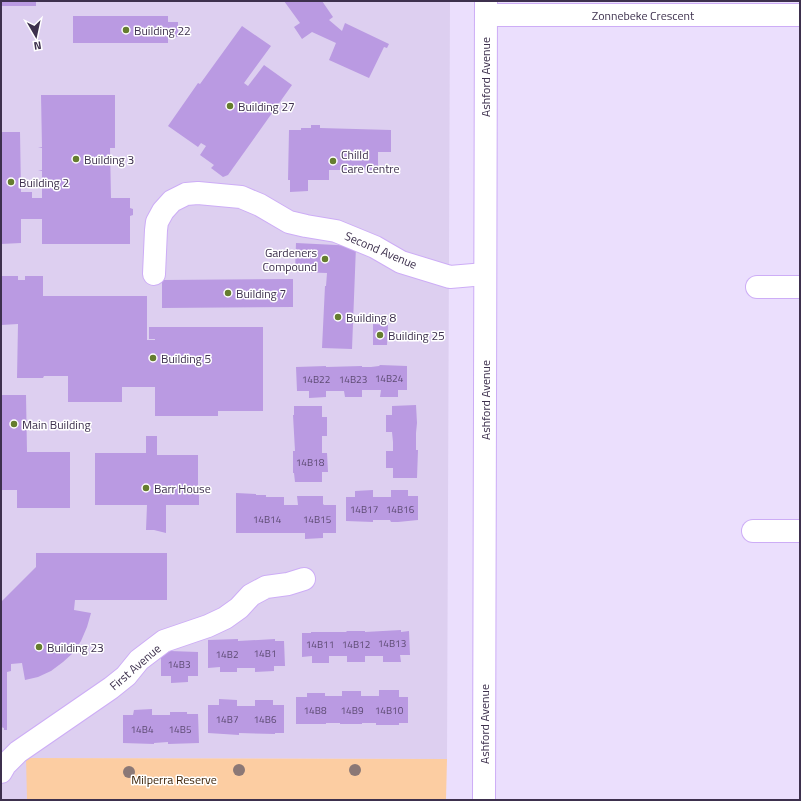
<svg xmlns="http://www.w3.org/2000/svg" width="801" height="801" font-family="'Titillium Web',sans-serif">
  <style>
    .built { fill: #ddcff0 }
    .green { fill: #fccda2 }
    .building { fill: #ba9ae2 }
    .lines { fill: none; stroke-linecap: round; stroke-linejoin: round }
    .minor-casing { stroke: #cdadf6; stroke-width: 24 }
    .minor { stroke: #fff; stroke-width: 22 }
    .tree { fill: #8b7876 }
    .poi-dot { fill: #657d2f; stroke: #fff; stroke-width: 1.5 }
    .labels { text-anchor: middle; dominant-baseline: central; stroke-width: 3; stroke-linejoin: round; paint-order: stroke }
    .number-label { font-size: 10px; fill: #5c4a72 }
    .street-label { font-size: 12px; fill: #3d304d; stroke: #fff }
    .poi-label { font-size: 12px; fill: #3d304d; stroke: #fff; text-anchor: start }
    .park-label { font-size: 12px; fill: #3c2308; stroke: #fff }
  </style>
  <rect width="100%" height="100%" fill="#ebdffd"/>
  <polygon class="built" points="1,1 450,1 447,759 27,758 27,800 1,800"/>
  <polygon class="green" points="26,758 447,759 446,800 27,800"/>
  <g class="building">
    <rect x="1" y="1" width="35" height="5"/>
    <polygon points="284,1 322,1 333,17 329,20 342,31 345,23 389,44 387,48 384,47 369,78 329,60 336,43 312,32 302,39 294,27 300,23"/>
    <polygon points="73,16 168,16 168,22 178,22 178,37 168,37 168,43 73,43"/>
    <polygon points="242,26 271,46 244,83 248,86 264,65 292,85 228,175 223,177 211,168 214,165 200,155 206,146 201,143 198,147 168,126 198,83 200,84"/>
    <polygon points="41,95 115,95 115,148 110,148 111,198 130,198 130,208 133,209 133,215 130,216 130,244 42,244 42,219 21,219 21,243 1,244 1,132 20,132 21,192 32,192 32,198 42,198 42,171 38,171 42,170 42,148 38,148 42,147"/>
    <polygon points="311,125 320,125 320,128 391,130 391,152 378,152 378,170 329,170 329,180 308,180 308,191 290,192 290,180 288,180 289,130 301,130 301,128 311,128"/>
    <polygon points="296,243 356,246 352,349 322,348 325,286 326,286 327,273 295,272"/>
    <polygon points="1,276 18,276 18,280 25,280 25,276 43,276 43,296 147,296 147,340 155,340 155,339 149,339 149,327 263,327 263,411 218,411 218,416 155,416 155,387 122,387 122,402 68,402 68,376 44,376 43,378 17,378 18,324 1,325"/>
    <polygon points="293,279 293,307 162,308 162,280"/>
    <polygon points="373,324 388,325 387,345 373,345"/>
    <polygon points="380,365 407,366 407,390 398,390 398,397 380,397 381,390 362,390 362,397 345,397 344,391 326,391 326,397 309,398 309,391 297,391 296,367 326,366 326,367 362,366 362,367 371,367 379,366"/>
    <polygon points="1,395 26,395 27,452 70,452 70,508 17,508 17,490 1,490"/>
    <polygon points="416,405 417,423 416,433 416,450 418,450 417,478 393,478 393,468 386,468 386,451 393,451 393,442 392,432 386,432 386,415 392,415 392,406"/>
    <polygon points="294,406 322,406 322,417 327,417 327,436 322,436 322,453 327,453 328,472 322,472 322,482 295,482 294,473 293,473 293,451 295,451 293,415 294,415"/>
    <polygon points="146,436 157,436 157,455 198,455 198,490 199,490 199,505 166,505 166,533 154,530 146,530 147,505 95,505 95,453 146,453"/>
    <polygon points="373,490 373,497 391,497 391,490 408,490 408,496 418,496 418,520 398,522 391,522 390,520 373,520 373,522 346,521 346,497 355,497 355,491"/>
    <polygon points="236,493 256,494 256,495 266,495 266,497 284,497 284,505 298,505 297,496 323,496 323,504 324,505 336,505 336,533 323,533 323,538 305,539 305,533 236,533"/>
    <polygon points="36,553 167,553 167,600 75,600 74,610 91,613 87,627 81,641 73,653 63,662 51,671 38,677 25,680 22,663 11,664 11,671 7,672 7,730 4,730 4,728 1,727 1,602 36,567"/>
    <polygon points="401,630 401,632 409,631 410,655 400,655 401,662 383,662 383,656 365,656 365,662 347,662 347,656 329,656 329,663 312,663 312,656 302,657 302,633 311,633 311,632 347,632 346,631 365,631 365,632"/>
    <polygon points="238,639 238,641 275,639 275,641 284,641 285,666 274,666 274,671 255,672 255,668 237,668 237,672 220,672 220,667 208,668 208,640"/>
    <polygon points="170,651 198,652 198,676 188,676 188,682 171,683 171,676 161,676 161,652 170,652"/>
    <polygon points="379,690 399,690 399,697 408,697 408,723 399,723 399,725 376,725 376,723 362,723 362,724 340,724 340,723 326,723 326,724 296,724 296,697 307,697 307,693 325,693 325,696 342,696 342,691 361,691 361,696 379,696"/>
    <polygon points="219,699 237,700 237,706 255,706 255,700 273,700 273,705 284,705 284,733 275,733 275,734 239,733 239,735 208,733 208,705 219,705"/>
    <polygon points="152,709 152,715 170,715 170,712 187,712 187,714 198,714 199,743 168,744 168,742 154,743 154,744 123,743 123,715 133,715 134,710"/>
  </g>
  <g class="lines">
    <defs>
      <g id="minor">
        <polyline points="486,15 800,15"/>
        <polyline points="154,274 156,230 157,222 163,211 172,201 186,194 198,193 241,197 260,205 289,222 306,226 336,231 375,247 401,262 450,277 485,274"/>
        <polyline points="757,287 800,287"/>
        <polyline points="753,531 800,531"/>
        <polyline points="1,772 5,765 18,752 111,688 126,676 139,660 164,641 208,626 225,618 239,608 251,595 266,587 288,584 304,579"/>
        <polyline points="484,800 486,1"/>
      </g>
    </defs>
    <use href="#minor" class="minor-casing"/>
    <use href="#minor" class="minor"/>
  </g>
  <g class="tree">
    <circle cx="239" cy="770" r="6"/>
    <circle cx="355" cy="770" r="6"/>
    <circle cx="129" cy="772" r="6"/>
  </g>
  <g class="poi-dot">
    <circle cx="126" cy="30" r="4"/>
    <circle cx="230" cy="106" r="4"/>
    <circle cx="76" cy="159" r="4"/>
    <circle cx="333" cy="161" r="4"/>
    <circle cx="11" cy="182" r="4"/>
    <circle cx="325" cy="259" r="4"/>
    <circle cx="228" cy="293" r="4"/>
    <circle cx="338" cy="317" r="4"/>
    <circle cx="380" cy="335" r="4"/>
    <circle cx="153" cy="358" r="4"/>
    <circle cx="14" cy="424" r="4"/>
    <circle cx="146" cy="488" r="4"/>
    <circle cx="39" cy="647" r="4"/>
  </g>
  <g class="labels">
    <g class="number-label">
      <text x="389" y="378">14B24</text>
      <text x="316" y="379">14B22</text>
      <text x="353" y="379">14B23</text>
      <text x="310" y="462">14B18</text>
      <text x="364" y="509">14B17</text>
      <text x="400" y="509">14B16</text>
      <text x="267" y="519">14B14</text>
      <text x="317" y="519">14B15</text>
      <text x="392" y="643">14B13</text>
      <text x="320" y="644">14B11</text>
      <text x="356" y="644">14B12</text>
      <text x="265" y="653">14B1</text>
      <text x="227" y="654">14B2</text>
      <text x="179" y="664">14B3</text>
      <text x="315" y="710">14B8</text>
      <text x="352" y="710">14B9</text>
      <text x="389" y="710">14B10</text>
      <text x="227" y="719">14B7</text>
      <text x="265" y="719">14B6</text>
      <text x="142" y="729">14B4</text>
      <text x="180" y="729">14B5</text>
    </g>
    <g class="street-label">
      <text x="643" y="15">Zonnebeke Crescent</text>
      <text transform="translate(485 77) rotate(-90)">Ashford Avenue</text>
      <text transform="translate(381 250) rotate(23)">Second Avenue</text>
      <text transform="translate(485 400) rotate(-90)">Ashford Avenue</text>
      <text transform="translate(135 667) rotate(-41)">First Avenue</text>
      <text transform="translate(484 724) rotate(-90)">Ashford Avenue</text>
    </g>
    <g class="poi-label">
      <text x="134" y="30">Building 22</text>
      <text x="238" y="106">Building 27</text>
      <text x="341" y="154">Chilld<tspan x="341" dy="14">Care Centre</tspan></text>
      <text x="84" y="159">Building 3</text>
      <text x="19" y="182">Building 2</text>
      <text x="317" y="252" text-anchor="end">Gardeners<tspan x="317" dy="14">Compound</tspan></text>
      <text x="236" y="293">Building 7</text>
      <text x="346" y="317">Building 8</text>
      <text x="388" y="335">Building 25</text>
      <text x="161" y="358">Building 5</text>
      <text x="22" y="424">Main Building</text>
      <text x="154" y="488">Barr House</text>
      <text x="47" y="647">Building 23</text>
    </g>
    <g class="park-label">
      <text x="174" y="779">Milperra Reserve</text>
    </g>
  </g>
  <rect width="801" height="801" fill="none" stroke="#3d304d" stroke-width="4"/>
  <g transform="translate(36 36) rotate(171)" stroke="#ffffff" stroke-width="3" paint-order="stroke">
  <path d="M0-3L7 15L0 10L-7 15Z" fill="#3d304d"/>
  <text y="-6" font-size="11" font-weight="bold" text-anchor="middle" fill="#3d304d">N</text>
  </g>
</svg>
